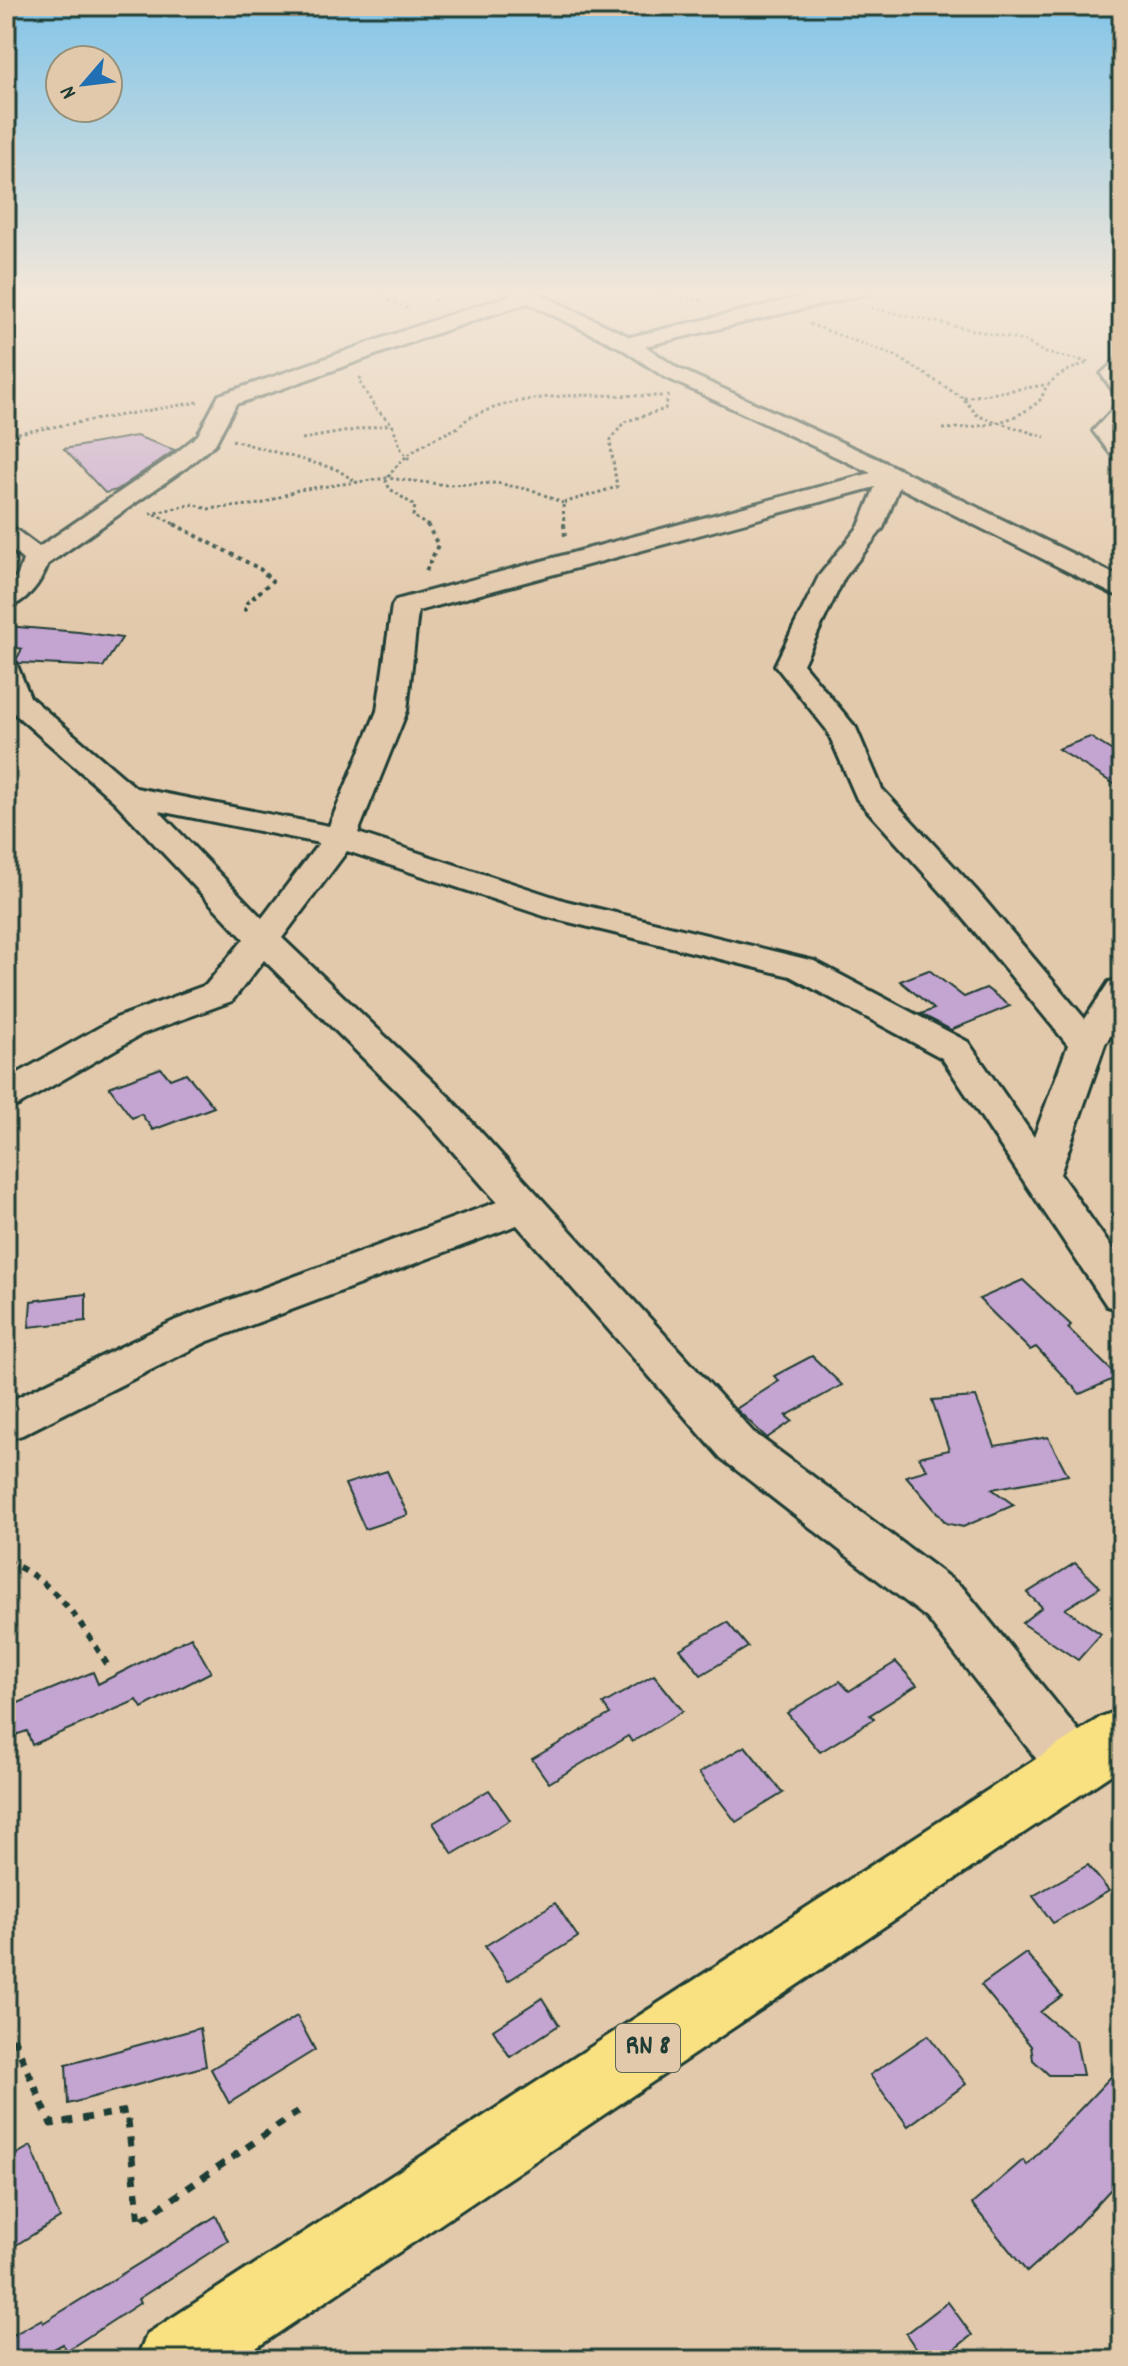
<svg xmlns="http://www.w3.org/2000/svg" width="1128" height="2366" font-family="Dekko,sans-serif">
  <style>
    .building { fill: #c4a4d0; stroke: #1f3d34; stroke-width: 2 }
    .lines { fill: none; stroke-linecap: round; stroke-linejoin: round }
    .minor-casing { stroke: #1f3d34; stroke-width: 6 }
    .major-casing { stroke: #1f3d34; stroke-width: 6 }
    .path-far3 { stroke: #1f3d34; stroke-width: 3; stroke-dasharray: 3 3; stroke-linecap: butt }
    .path-far2 { stroke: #1f3d34; stroke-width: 4; stroke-dasharray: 4 4; stroke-linecap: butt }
    .path-far1 { stroke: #1f3d34; stroke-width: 6; stroke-dasharray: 7 7; stroke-linecap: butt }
    .path { stroke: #1f3d34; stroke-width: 7; stroke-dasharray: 9 9; stroke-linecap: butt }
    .minor { fill: #e3c9ab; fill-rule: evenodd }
    .major { fill: #f9e181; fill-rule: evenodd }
    .labels { text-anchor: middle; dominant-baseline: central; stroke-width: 6; stroke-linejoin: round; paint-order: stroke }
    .shield { fill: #e3c9ab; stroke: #5a6758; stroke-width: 2 }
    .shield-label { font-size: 28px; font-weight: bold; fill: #1f3d34 }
  </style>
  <rect width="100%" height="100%" fill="#e3c9ab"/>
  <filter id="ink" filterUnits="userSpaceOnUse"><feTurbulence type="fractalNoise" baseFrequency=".0125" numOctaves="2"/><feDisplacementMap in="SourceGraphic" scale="16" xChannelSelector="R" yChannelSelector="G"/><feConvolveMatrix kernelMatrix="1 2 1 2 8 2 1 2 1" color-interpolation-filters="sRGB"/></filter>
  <g filter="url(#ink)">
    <g class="building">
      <polygon points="136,436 175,450 117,490 105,493 64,449"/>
      <polygon points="6,626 79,632 122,638 103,667 19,663 16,660 22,649 6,645"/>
      <polygon points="1090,737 1122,757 1122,789 1058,749"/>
      <polygon points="929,970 964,997 986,988 1010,1006 951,1030 921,1014 934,1009 900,981"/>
      <polygon points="161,1068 170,1079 186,1073 214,1107 153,1130 141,1114 132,1118 109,1087"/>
      <polygon points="1023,1280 1071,1325 1068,1328 1118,1377 1080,1394 1036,1347 1030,1350 979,1299"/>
      <polygon points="86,1294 86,1321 29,1327 31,1301"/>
      <polygon points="812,1356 842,1385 786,1416 792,1421 767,1438 736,1409 779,1381 774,1376"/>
      <polygon points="976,1397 995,1446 1048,1437 1068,1475 992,1489 1014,1505 963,1527 946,1523 906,1476 927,1470 919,1457 949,1450 932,1400"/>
      <polygon points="387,1471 408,1515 365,1529 345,1484"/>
      <polygon points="1075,1563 1100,1587 1065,1609 1101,1634 1078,1660 1022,1623 1042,1607 1027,1593"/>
      <polygon points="727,1622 748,1647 701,1675 680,1649"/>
      <polygon points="191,1637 211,1672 142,1708 137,1700 32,1745 27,1731 6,1738 6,1708 93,1672 98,1684"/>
      <polygon points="896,1662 917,1685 870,1715 874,1719 820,1752 787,1713 840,1681 849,1691"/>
      <polygon points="654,1675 683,1711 632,1742 628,1736 549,1783 532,1759 610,1714 603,1704"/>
      <polygon points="745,1746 783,1793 736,1822 699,1773"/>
      <polygon points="489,1790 510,1820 453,1854 433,1823"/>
      <polygon points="1088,1865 1109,1891 1053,1923 1033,1896"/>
      <polygon points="555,1903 578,1937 508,1981 485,1946"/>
      <polygon points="1026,1953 1062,1996 1040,2012 1076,2041 1083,2075 1049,2075 1033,2060 1031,2046 981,1985"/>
      <polygon points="542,1998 559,2025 510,2057 493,2030"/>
      <polygon points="297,2016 315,2050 229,2103 211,2069"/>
      <polygon points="200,2028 206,2066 68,2104 66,2065"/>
      <polygon points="928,2035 966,2084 908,2126 870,2075"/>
      <polygon points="1122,2065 1122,2177 1073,2230 1027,2272 972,2204 1023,2160 1027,2165"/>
      <polygon points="31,2146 60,2218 6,2251 6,2160"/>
      <polygon points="216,2216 228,2241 138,2299 140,2303 66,2351 63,2344 34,2360 6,2360 6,2339 42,2319 43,2323"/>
      <polygon points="948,2302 972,2335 941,2360 924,2360 906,2334"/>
    </g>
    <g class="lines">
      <defs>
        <g id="minor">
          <path d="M 505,289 L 529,289 L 630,337 L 836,289 L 871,289 L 869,293 L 645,346 L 677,368 L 878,459 L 1122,578 L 1122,596 L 1113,594 L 899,487 L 883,528 L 844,578 L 803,664 L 856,728 L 882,789 L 976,890 L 1085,1019 L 1109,982 L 1122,979 L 1122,1018 L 1105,1044 L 1060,1174 L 1122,1263 L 1122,1310 L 1107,1306 L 942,1058 L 790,976 L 544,916 L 347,851 L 282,938 L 449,1097 L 753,1432 L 963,1588 L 1094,1750 L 1102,1767 L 1094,1784 L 1075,1791 L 1056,1784 L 927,1618 L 721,1458 L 517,1225 L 206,1342 L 22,1435 L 6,1440 L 6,1403 L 176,1320 L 497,1202 L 421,1115 L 264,960 L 232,1001 L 142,1034 L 19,1105 L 6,1108 L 6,1080 L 116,1018 L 206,985 L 244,939 L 115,802 L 7,707 L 6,661 L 16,663 L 30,697 L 136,788 L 329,826 L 377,711 L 392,606 L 396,600 L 871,473 L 663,376 L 621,348 L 528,303 C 429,333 334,372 236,404 L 215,444 L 187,467 L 48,564 C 41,583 26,603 6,608 L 6,586 L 18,575 L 23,560 L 6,545 L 6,527 L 15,529 L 39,547 L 171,457 L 198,435 L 219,395 C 317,363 413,325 512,295 ZM 875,487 L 859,526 L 819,576 L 775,665 L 827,730 L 857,799 L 952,904 L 1068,1045 L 1034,1137 L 968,1042 L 814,961 L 566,901 L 358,833 L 407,711 L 418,611 ZM 159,811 L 319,843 L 262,918 Z"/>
          <polygon points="1122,359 1122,393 1114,392 1101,374 1115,361"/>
          <polygon points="1122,406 1122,426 1116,431 1122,438 1122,460 1114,458 1093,431 1114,408"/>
        </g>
        <polygon id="major" points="1122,1709 1122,1767 238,2360 136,2360 147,2334 1101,1717"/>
      </defs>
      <use href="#minor" class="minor-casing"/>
      <use href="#major" class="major-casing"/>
      <g class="path-far3">
        <polyline points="367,289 410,310"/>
        <polyline points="640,289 705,302"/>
        <polyline points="434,302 440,289"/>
        <polyline points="871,308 1024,341 1046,353 1089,362"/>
        <polyline points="809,324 896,356 963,398 978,416 1045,437"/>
        <polyline points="361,377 359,381 376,409 392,424 401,449 409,459"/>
        <polyline points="964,398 1044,385"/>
        <path d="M 943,429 C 977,427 1012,425 1039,401 C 1043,397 1044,389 1048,385 C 1058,373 1074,368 1087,363"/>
        <polyline points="6,435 198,402"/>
        <polyline points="302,439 391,424"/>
        <polyline points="232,440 336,469 358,483"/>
        <polyline points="150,514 194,504 207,509 261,504 298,490 387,478 447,485 497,483 535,491 563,503"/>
        <polyline points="155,514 178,526"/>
        <path d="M 428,526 L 413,516 L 415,506 L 390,489 L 386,482 C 397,457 429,440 453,430 C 460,427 465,419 473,416 C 532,389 600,396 663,396"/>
        <polyline points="564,526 563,503 617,487 610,441 624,422 665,409 669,393"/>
      </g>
      <g class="path-far2">
        <polyline points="174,524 260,569 272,581 247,603 244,615"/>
        <polyline points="564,524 565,537"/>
        <polyline points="426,571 438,545 427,524"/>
      </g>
      <path class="path-far1" d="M 6,1561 C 57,1582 82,1624 110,1669"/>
      <polyline class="path" points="6,2021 51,2124 127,2111 139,2222 305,2107"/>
      <use href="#minor" class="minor"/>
      <use href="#major" class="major"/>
    </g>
  </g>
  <linearGradient id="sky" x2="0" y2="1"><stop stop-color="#83c5e8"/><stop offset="0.47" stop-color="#f2e7d9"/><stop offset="1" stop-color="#f2e7d9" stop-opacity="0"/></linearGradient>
  <rect width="1128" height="620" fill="url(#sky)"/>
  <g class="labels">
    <rect class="shield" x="616" y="2024" width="64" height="48" rx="6"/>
    <g class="shield-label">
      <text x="648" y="2048">RN 8</text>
    </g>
  </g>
  <rect width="1128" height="2366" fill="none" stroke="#e3c9ab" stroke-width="32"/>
  <rect x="16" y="16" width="1096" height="2334" fill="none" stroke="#1f3d34" stroke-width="3" filter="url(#ink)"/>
  <g transform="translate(84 84) rotate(242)"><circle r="38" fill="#e3c9ab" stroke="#95917b" stroke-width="2"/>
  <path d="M0-6L14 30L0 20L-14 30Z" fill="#1f6fb2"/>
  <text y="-12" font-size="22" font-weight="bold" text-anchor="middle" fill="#1f3d34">N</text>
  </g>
</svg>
